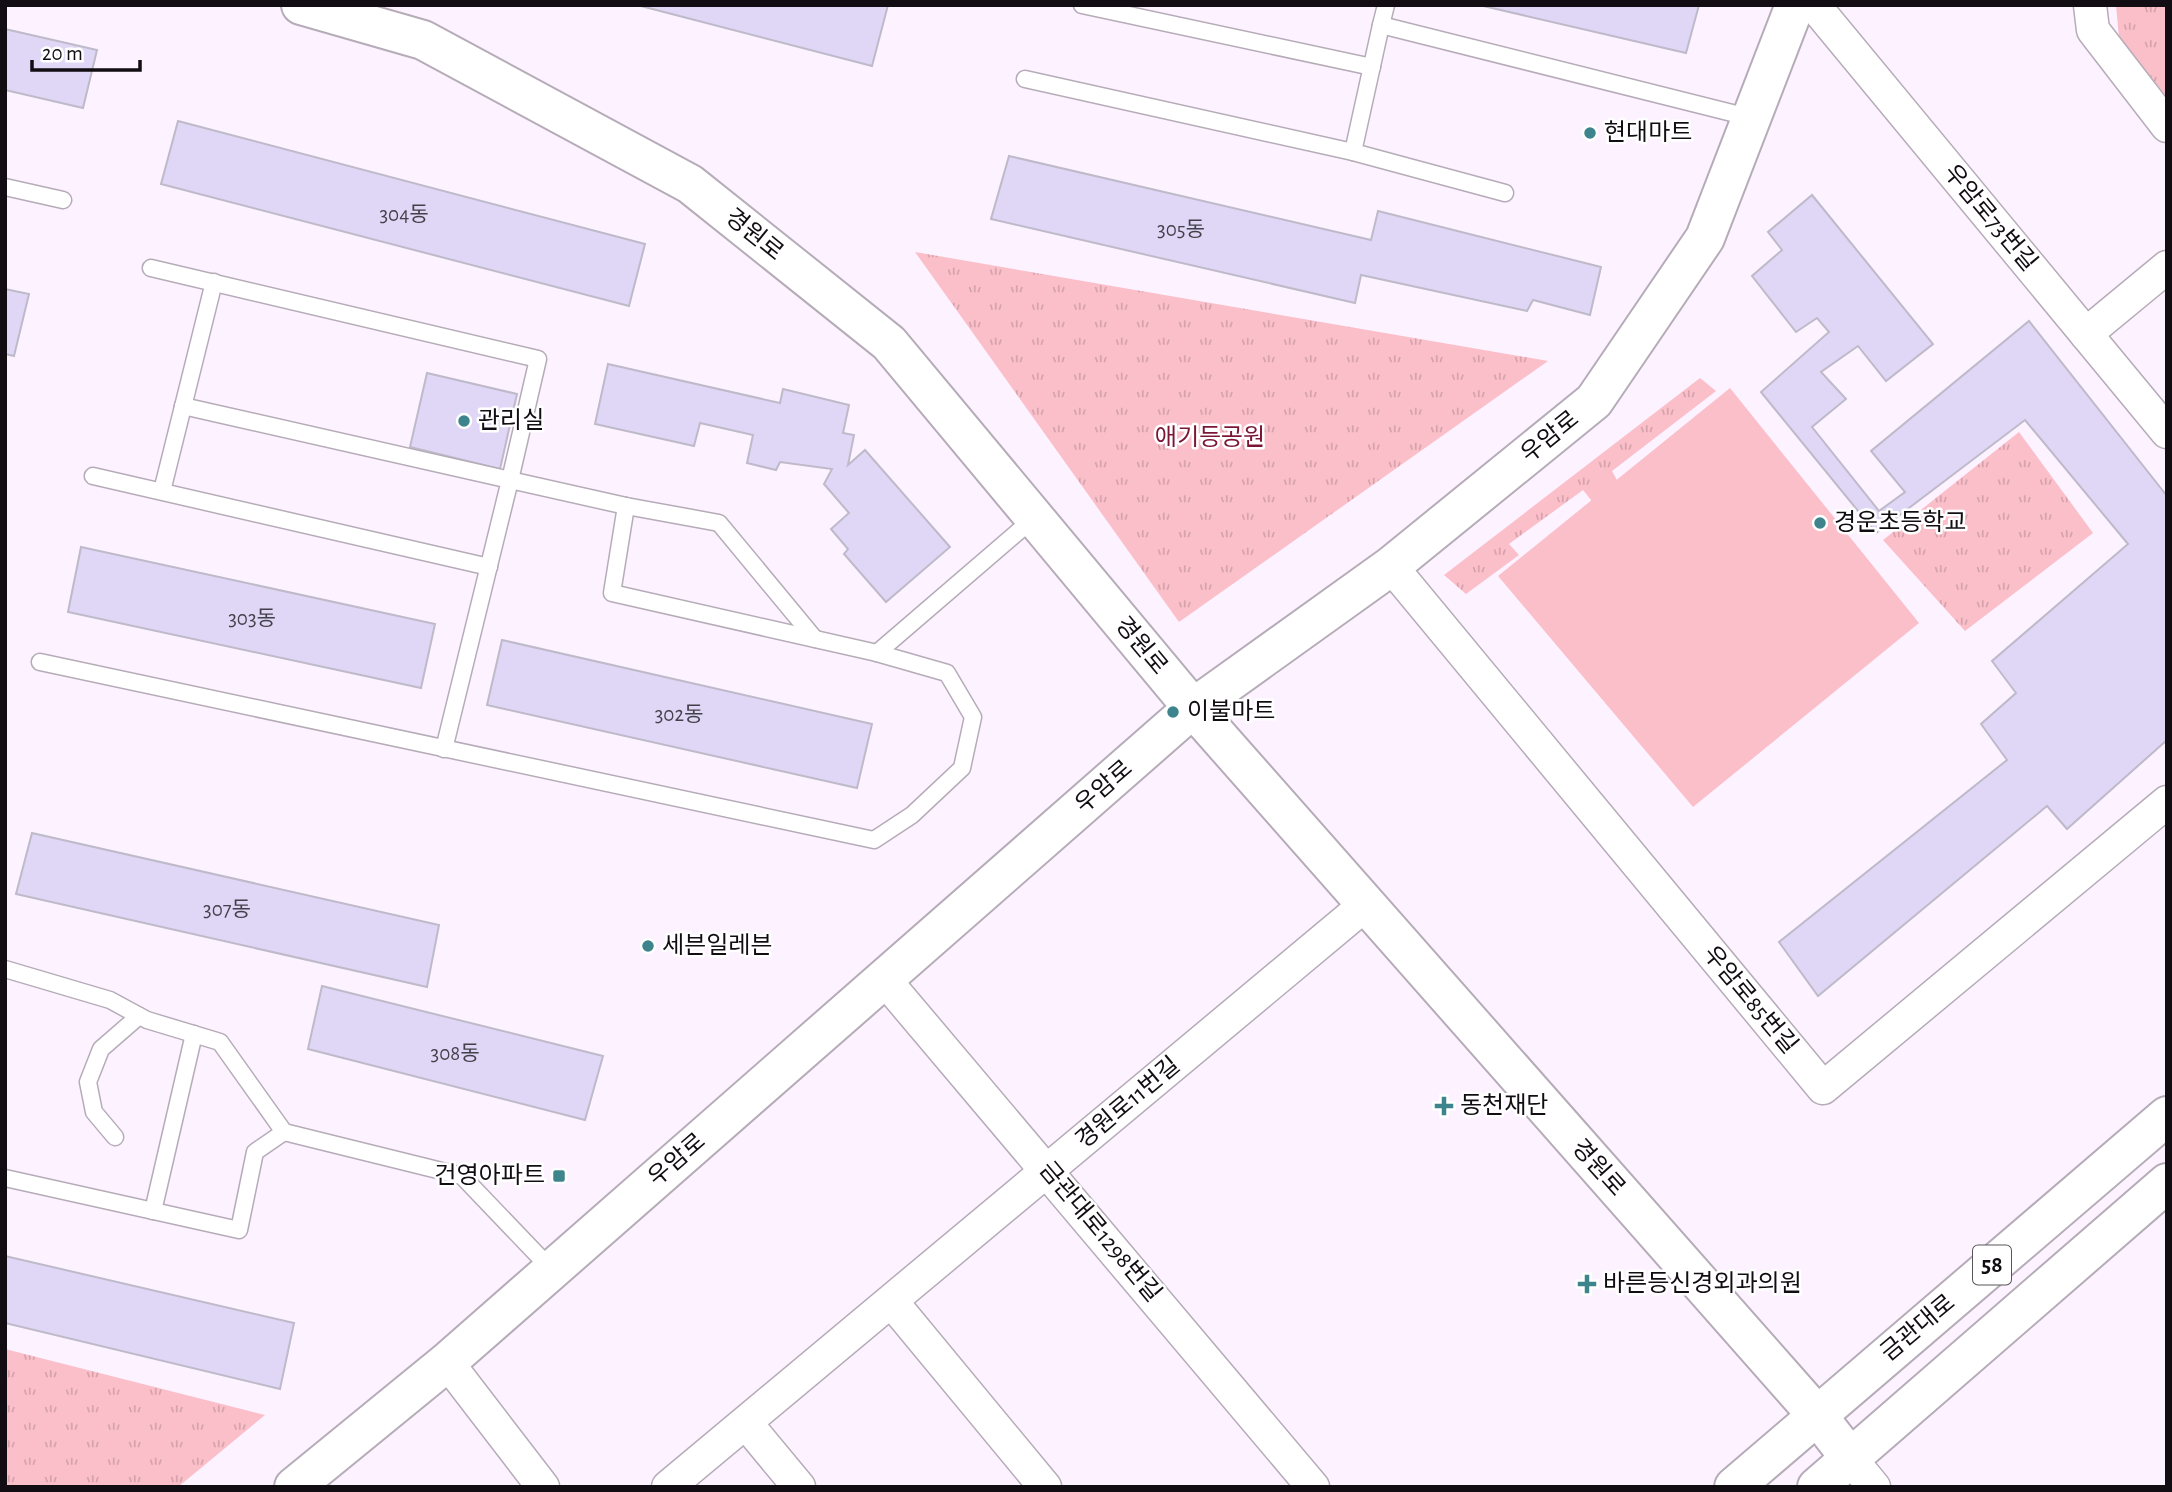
<svg xmlns="http://www.w3.org/2000/svg" width="2172" height="1492" font-family="'Alegreya Sans','Noto Sans KR',sans-serif">
  <style>
    .grass { fill: url(#grass-tufts) }
    .pitch { fill: #fbbfc9 }
    .building { fill: #dfd7f5; stroke: #bebac9; stroke-width: 2 }
    .lines { fill: none; stroke-linecap: round; stroke-linejoin: round }
    .lane-casing { stroke: #b6acb8; stroke-width: 19 }
    .street-casing { stroke: #b6acb8; stroke-width: 35 }
    .secondary-casing { stroke: #b6acb8; stroke-width: 42 }
    .primary-casing { stroke: #b6acb8; stroke-width: 42 }
    .lane { stroke: #fff; stroke-width: 16 }
    .street { stroke: #fff; stroke-width: 32 }
    .secondary { stroke: #fff; stroke-width: 38 }
    .primary { stroke: #fff; stroke-width: 38 }
    .poi-dot { fill: #3d848c; stroke: #fff; stroke-width: 2.5 }
    .labels { text-anchor: middle; dominant-baseline: central; stroke-width: 5; stroke-linejoin: round; paint-order: stroke }
    .number-label { font-size: 21px; fill: #44404b }
    .shield { fill: #fff; stroke: #585659; stroke-width: 2 }
    .shield-label { font-size: 23px; font-weight: bold; fill: #110d12 }
    .poi-label { font-size: 24px; fill: #110d12; stroke: #fff; text-anchor: start }
    .street-label { font-size: 24px; fill: #110d12; stroke: #fff }
    .park-label { font-size: 24px; fill: #7a1536; stroke: #fff }
  </style>
  <defs>
    <pattern id="grass-tufts" width="24" height="20" patternUnits="userSpaceOnUse" patternTransform="scale(1.75)"><rect width="24" height="20" fill="#fbbfc9"/><path d="M3 7l-1-3M5 7V3M7 7l1-3M15 17l-1-3M17 17v-4M19 17l1-3" fill="none" stroke="#d6a3ac"/></pattern>
  </defs>
  <rect width="100%" height="100%" fill="#fdf2ff"/>
  <g class="grass">
    <polygon points="2116,5 2167,5 2167,97 2119,38"/>
    <polygon points="915,252 1548,361 1179,622"/>
    <polygon points="1700,378 1716,391 1612,471 1619,484 1595,505 1583,490 1509,544 1519,555 1466,594 1444,575"/>
    <polygon points="2019,432 2093,533 1965,631 1883,540"/>
    <polygon points="5,1349 265,1415 178,1487 5,1487"/>
  </g>
  <polygon class="pitch" points="1730,388 1919,623 1693,807 1498,576"/>
  <g class="building">
    <polygon points="637,5 888,5 872,66"/>
    <polygon points="1479,5 1699,5 1686,53"/>
    <polygon points="5,29 97,50 83,108 5,90"/>
    <polygon points="178,121 645,244 629,306 161,184"/>
    <polygon points="1009,156 1371,240 1378,211 1601,267 1590,315 1533,300 1527,311 1361,275 1355,303 991,219"/>
    <polygon points="1812,195 1933,344 1886,381 1858,346 1821,372 1846,399 1812,427 1879,511 1905,492 1871,451 2029,321 2167,496 2167,740 2067,829 2047,806 1818,996 1779,942 2007,760 1981,724 2016,693 1992,661 2128,544 2025,420 1876,533 1761,392 1829,332 1817,318 1796,332 1752,276 1782,250 1768,232"/>
    <polygon points="5,289 29,294 14,356 5,354"/>
    <polygon points="608,364 780,403 783,389 849,405 843,433 854,435 848,465 865,450 950,547 886,602 844,554 848,549 831,529 849,513 824,484 832,469 780,462 776,470 747,463 753,435 700,423 694,446 595,424"/>
    <polygon points="427,373 517,394 500,469 410,447"/>
    <polygon points="81,547 435,624 421,688 68,612"/>
    <polygon points="502,640 872,724 857,788 487,705"/>
    <polygon points="32,833 439,925 427,987 16,894"/>
    <polygon points="322,986 603,1056 585,1120 308,1049"/>
    <polygon points="5,1256 294,1323 280,1389 5,1323"/>
  </g>
  <g class="lines">
    <defs>
      <g id="lane">
        <polyline points="1082,5 1372,67"/>
        <polyline points="1381,25 1386,5"/>
        <polyline points="1025,79 1353,152 1381,25 1752,118"/>
        <polyline points="1353,152 1505,193"/>
        <polyline points="5,187 63,200"/>
        <polyline points="151,268 538,359 510,480 183,406"/>
        <polyline points="93,476 489,567"/>
        <polyline points="162,491 214,282"/>
        <polyline points="877,653 1034,518"/>
        <polyline points="40,662 874,840 912,815 962,768 973,717 947,673 877,653 612,593 626,506"/>
        <polyline points="444,749 510,480 626,506 719,523 815,639"/>
        <polyline points="5,969 110,1000 147,1020 220,1042 284,1132 462,1176 551,1269"/>
        <polyline points="115,1137 94,1112 88,1082 101,1049 139,1016"/>
        <polyline points="5,1178 239,1230 255,1152 284,1132"/>
        <polyline points="153,1211 194,1034"/>
      </g>
      <g id="street">
        <polyline points="1814,5 2167,432"/>
        <polyline points="2090,5 2093,30 2167,126"/>
        <polyline points="2086,334 2167,267"/>
        <polyline points="1391,566 1823,1088 2167,802"/>
        <polyline points="885,980 1313,1487"/>
        <polyline points="892,1302 1045,1487"/>
        <polyline points="447,1362 543,1487"/>
        <polyline points="746,1423 799,1487"/>
        <polyline points="1851,1459 1874,1487"/>
        <polyline points="668,1487 1365,905"/>
      </g>
      <g id="secondary">
        <polyline points="301,5 423,40 690,184 889,343 1193,708 1816,1414 1851,1459"/>
        <polyline points="294,1487 447,1362 1193,708 1391,566 1594,401 1705,238 1795,5"/>
      </g>
      <g id="primary">
        <polyline points="1734,1487 2167,1116"/>
        <polyline points="1817,1487 2167,1183"/>
      </g>
    </defs>
    <use href="#lane" class="lane-casing"/>
    <use href="#street" class="street-casing"/>
    <use href="#secondary" class="secondary-casing"/>
    <use href="#primary" class="primary-casing"/>
    <use href="#lane" class="lane"/>
    <use href="#street" class="street"/>
    <use href="#secondary" class="secondary"/>
    <use href="#primary" class="primary"/>
  </g>
  <g class="poi-dot">
    <circle cx="1590" cy="133" r="7"/>
    <circle cx="464" cy="421" r="7"/>
    <circle cx="1820" cy="523" r="7"/>
    <circle cx="1173" cy="712" r="7"/>
    <circle cx="648" cy="946" r="7"/>
    <path d="M1440.5 1095.5h7v7h7v7h-7v7h-7v-7h-7v-7h7z"/>
    <rect x="552" y="1169" width="14" height="14" rx="3.5"/>
    <path d="M1583.5 1273.5h7v7h7v7h-7v7h-7v-7h-7v-7h7z"/>
  </g>
  <g class="labels">
    <g class="number-label">
      <text x="404" y="214">304동</text>
      <text x="1181" y="229">305동</text>
      <text x="252" y="618">303동</text>
      <text x="679" y="714">302동</text>
      <text x="227" y="909">307동</text>
      <text x="455" y="1053">308동</text>
    </g>
    <rect class="shield" x="1973" y="1245.5" width="38" height="39" rx="5"/>
    <g class="shield-label">
      <text x="1992" y="1265">58</text>
    </g>
    <g class="poi-label">
      <text x="1604" y="133">현대마트</text>
      <text x="478" y="421">관리실</text>
      <text x="1834" y="523">경운초등학교</text>
      <text x="1187" y="712">이불마트</text>
      <text x="662" y="946">세븐일레븐</text>
      <text x="1460" y="1106">동천재단</text>
      <text x="545" y="1176" text-anchor="end">건영아파트</text>
      <text x="1603" y="1284">바른등신경외과의원</text>
    </g>
    <g class="street-label">
      <text transform="translate(1990 218) rotate(50)">우암로73번길</text>
      <text transform="translate(754 235) rotate(39)">경원로</text>
      <text transform="translate(1550 437) rotate(-39)">우암로</text>
      <text transform="translate(1141 646) rotate(50)">경원로</text>
      <text transform="translate(1104 787) rotate(-41)">우암로</text>
      <text transform="translate(1750 1000) rotate(50)">우암로85번길</text>
      <text transform="translate(1128 1103) rotate(-40)">경원로11번길</text>
      <text transform="translate(677 1160) rotate(-41)">우암로</text>
      <text transform="translate(1598 1168) rotate(48)">경원로</text>
      <text transform="translate(1100 1232) rotate(50)">금관대로1298번길</text>
      <text transform="translate(1918 1328) rotate(-40)">금관대로</text>
    </g>
    <g class="park-label">
      <text x="1210" y="438">애기등공원</text>
    </g>
  </g>
  <rect width="2172" height="1492" fill="none" stroke="#110d12" stroke-width="14"/>
  <path d="M32 60v10h108v-10" fill="none" stroke="#110d12" stroke-width="3.5"/>
  <text x="42" y="60" font-size="21" fill="#110d12" stroke="#ffffff" stroke-width="5" paint-order="stroke">20 m</text>
</svg>
